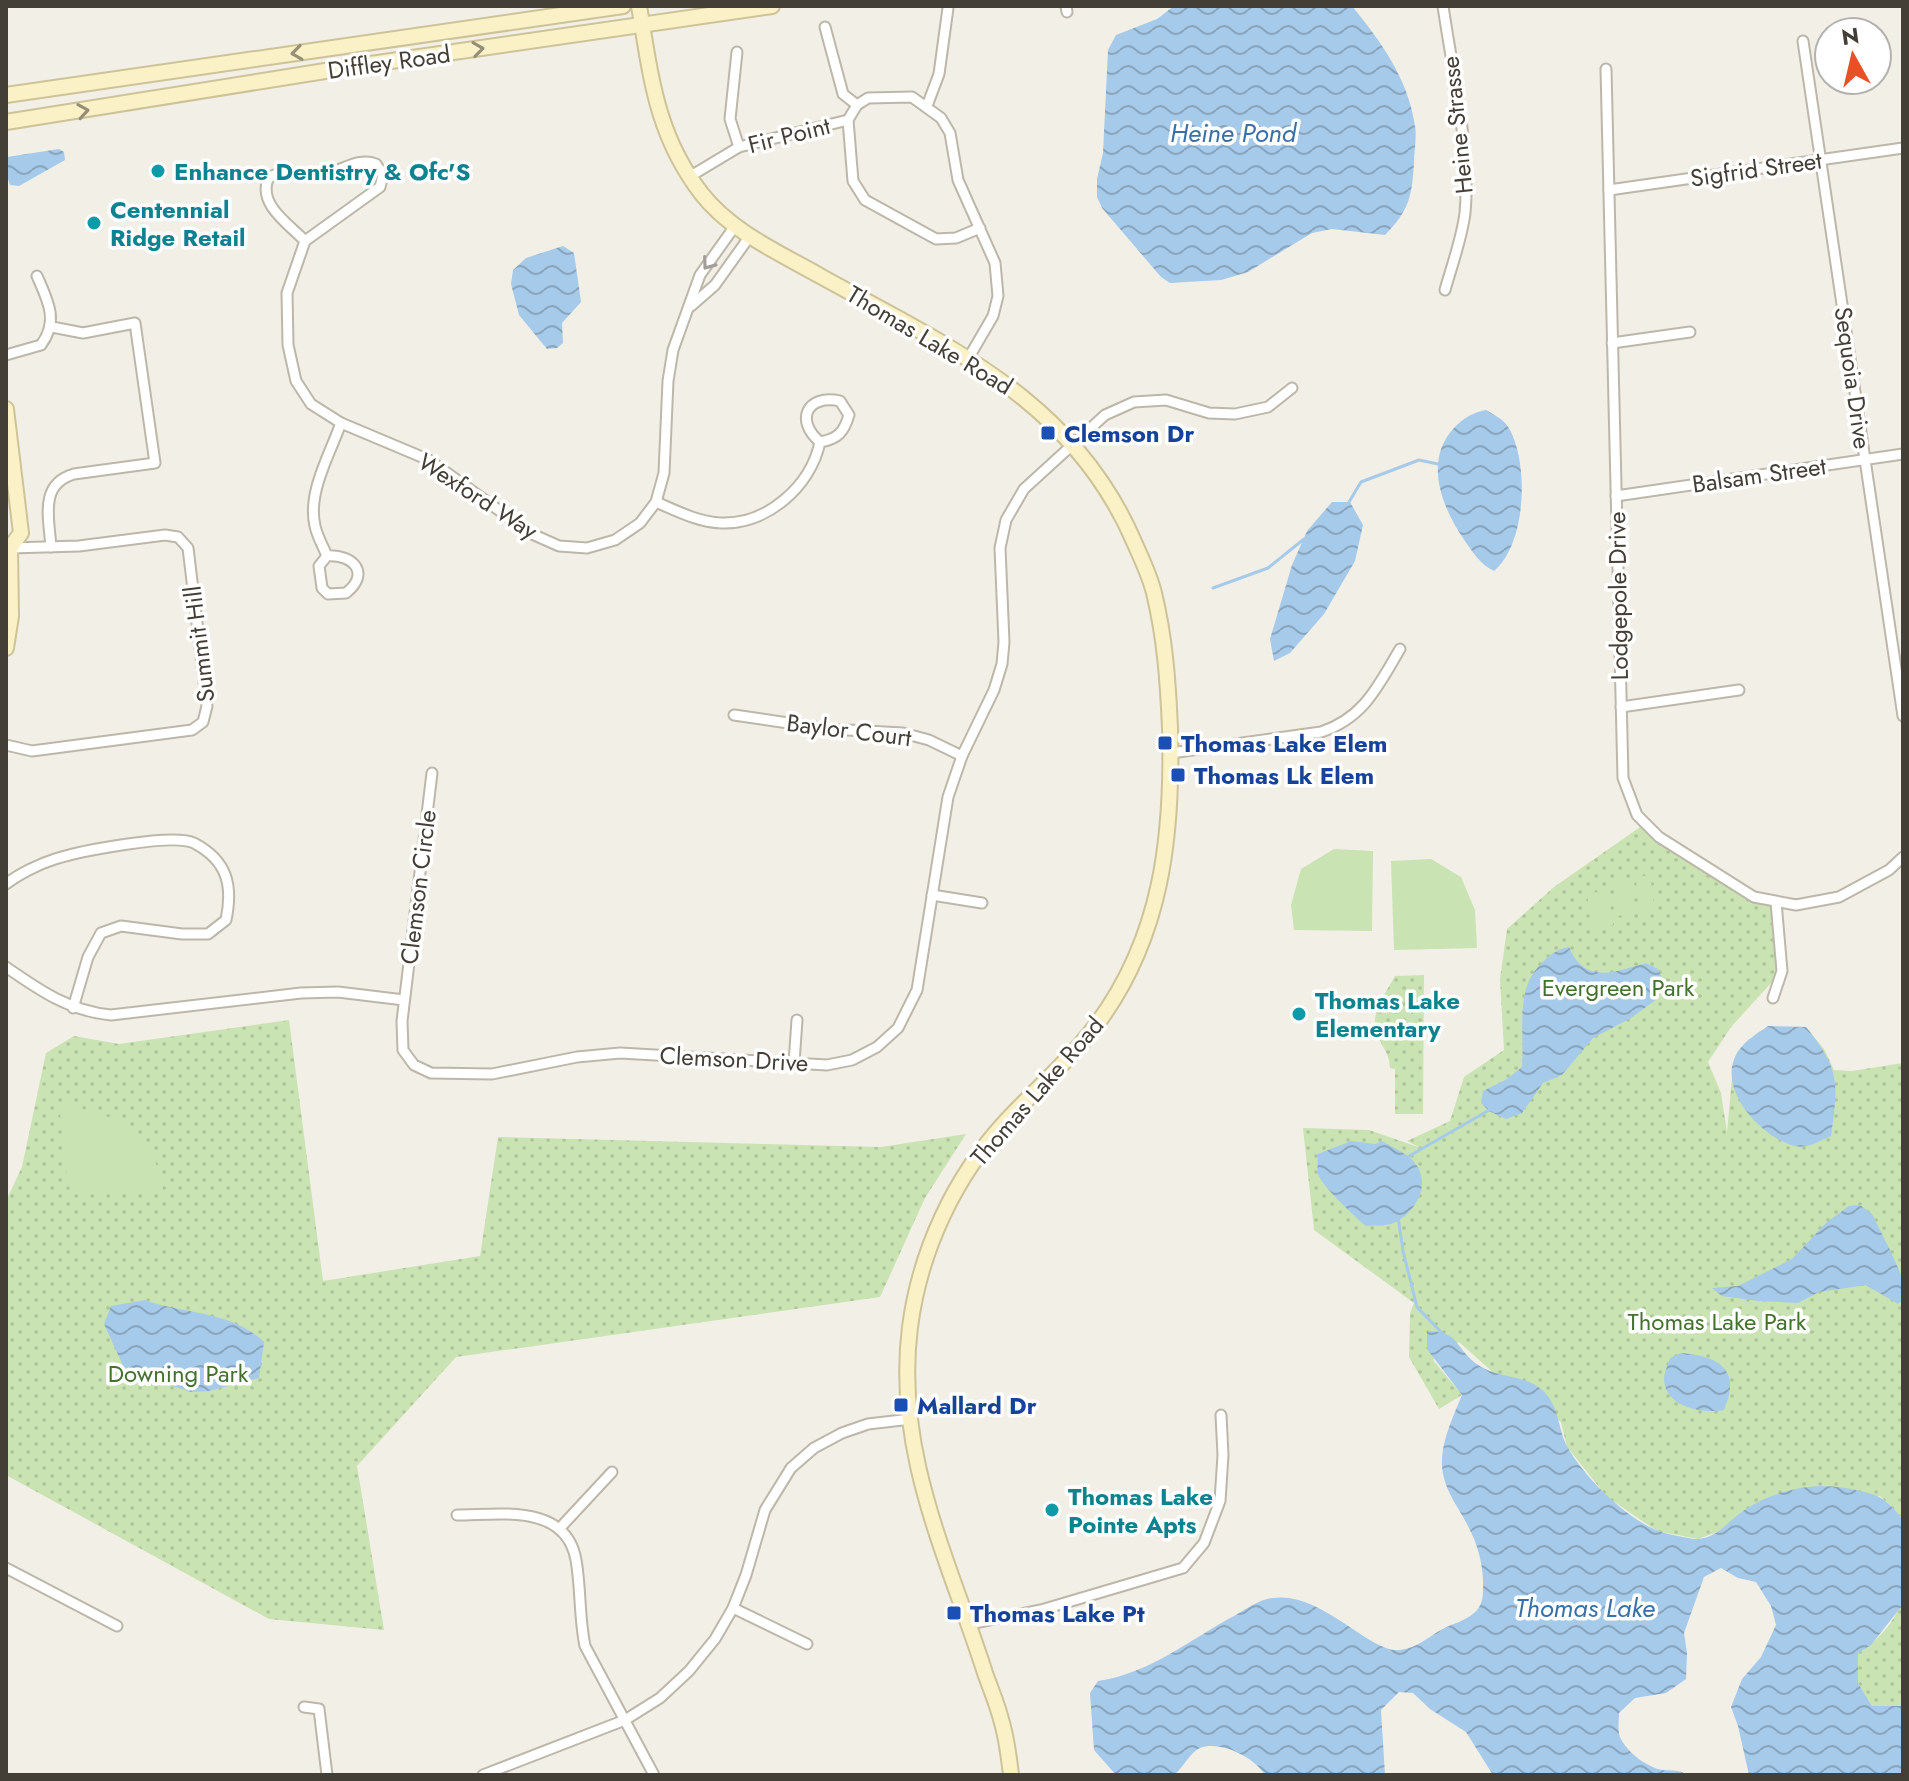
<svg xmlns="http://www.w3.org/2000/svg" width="1909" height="1781" font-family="Jost,sans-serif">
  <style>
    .park { fill: url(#park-dots) }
    .pitch { fill: #c9e3b2 }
    .water { fill: url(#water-waves) }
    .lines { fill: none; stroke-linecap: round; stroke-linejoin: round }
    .stream { stroke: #a6caea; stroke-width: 3 }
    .street-casing { stroke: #bcb7a9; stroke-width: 13 }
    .secondary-casing { stroke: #cec398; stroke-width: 18 }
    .street { stroke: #fff; stroke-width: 9 }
    .secondary { stroke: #faf1c7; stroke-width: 14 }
    .oneway { stroke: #968f77 }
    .oneway2 { stroke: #a29f9a }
    .culture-dot { fill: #0f9aa8; stroke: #fff; stroke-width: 3 }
    .transit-dot { fill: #1a4fb4; stroke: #fff; stroke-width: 3 }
    .labels { text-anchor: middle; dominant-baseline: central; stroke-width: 7; stroke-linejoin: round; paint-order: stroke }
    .street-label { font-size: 24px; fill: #443f36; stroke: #fff }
    .culture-label { font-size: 24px; font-weight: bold; fill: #0d838f; stroke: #fff; text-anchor: start }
    .transit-label { font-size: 24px; font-weight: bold; fill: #164399; stroke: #fff; text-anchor: start }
    .park-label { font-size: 24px; fill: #43712e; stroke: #fff }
    .water-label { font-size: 26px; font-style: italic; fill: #3870a7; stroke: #fff }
  </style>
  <defs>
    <pattern id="park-dots" width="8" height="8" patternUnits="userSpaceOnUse" patternTransform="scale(2)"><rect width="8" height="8" fill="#c9e3b2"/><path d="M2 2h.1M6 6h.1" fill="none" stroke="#aec49a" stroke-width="1.8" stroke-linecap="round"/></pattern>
    <pattern id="water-waves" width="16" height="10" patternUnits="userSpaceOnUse" patternTransform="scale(2)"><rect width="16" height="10" fill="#a6caea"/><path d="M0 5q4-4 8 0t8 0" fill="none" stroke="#89a5be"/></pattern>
  </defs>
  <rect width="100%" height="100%" fill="#f2efe6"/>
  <g class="park">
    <polygon points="1646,823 1754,897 1776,902 1782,971 1731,1027 1708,1062 1721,1093 1727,1133 1732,1077 1737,1052 1806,1027 1824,1049 1834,1070 1852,1071 1903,1063 1903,1519 1880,1496 1741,1512 1723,1530 1698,1539 1657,1531 1607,1497 1567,1447 1561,1422 1496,1375 1459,1342 1433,1360 1462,1395 1439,1409 1409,1357 1410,1313 1414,1303 1314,1230 1303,1128 1369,1130 1421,1148 1407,1141 1450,1121 1464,1077 1504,1050 1500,979 1507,929 1554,887"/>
    <path d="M 1424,975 L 1423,1114 L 1395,1114 L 1395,1069 L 1390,1068 C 1390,1051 1376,1041 1375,1025 C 1373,1010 1388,989 1395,976 Z"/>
    <polygon points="289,1020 323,1281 480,1256 498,1137 881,1147 966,1134 925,1198 880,1297 456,1357 357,1466 384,1630 269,1619 6,1475 6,1201 22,1167 46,1053 74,1036 119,1044"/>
    <path d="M 1903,1592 L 1903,1706 L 1872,1706 L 1858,1683 L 1858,1653 C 1879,1640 1900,1618 1903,1592 Z"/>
  </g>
  <g class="pitch">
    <polygon points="1334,849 1373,851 1372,931 1294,930 1291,905 1301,869"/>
    <polygon points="1431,859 1461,877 1475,910 1477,948 1394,950 1391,861"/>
    <polygon points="1650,875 1655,912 1639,914 1636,877"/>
    <polygon points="1630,878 1634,914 1617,916 1613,880"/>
    <polygon points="1608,891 1613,925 1591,928 1587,893"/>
    <path d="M 59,1104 C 96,1111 130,1119 151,1152 C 157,1162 159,1177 163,1189 L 78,1195 L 68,1186 Z"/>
  </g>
  <g class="water">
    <path d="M 1174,6 L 1352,6 C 1381,42 1408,78 1415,126 C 1417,137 1414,151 1414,163 C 1412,196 1409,211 1385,235 L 1332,229 L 1312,233 L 1248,272 L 1221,280 L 1170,283 L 1161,277 L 1102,208 L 1097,197 L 1097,179 L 1103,153 L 1108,50 L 1116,35 L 1157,19 Z"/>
    <polygon points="59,149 64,152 65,160 19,186 10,185 6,173 7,157"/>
    <polygon points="563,246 574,253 581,302 562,323 563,343 557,348 547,349 519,315 511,284 513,270 526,258"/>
    <path d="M 1486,410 C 1496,416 1505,420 1510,430 C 1529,466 1526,544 1494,571 C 1480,564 1474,554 1465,541 C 1442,508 1423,461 1454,428 C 1463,418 1474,412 1486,410 Z"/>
    <polygon points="1332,502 1350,502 1363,525 1355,561 1324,614 1290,653 1274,661 1270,639 1292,565 1307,531"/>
    <path d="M 1569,947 C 1585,985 1614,972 1646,963 L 1658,969 L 1663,980 L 1657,999 L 1631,1018 L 1593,1038 L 1562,1075 L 1543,1083 L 1522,1113 L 1506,1119 L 1489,1111 L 1481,1103 L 1483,1091 L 1507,1079 L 1522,1067 C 1525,1032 1514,988 1542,963 C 1551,954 1557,949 1569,947 Z"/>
    <path d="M 1768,1026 L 1806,1027 C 1841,1070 1838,1084 1831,1136 C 1819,1141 1808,1149 1795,1146 C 1761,1138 1713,1086 1739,1050 C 1746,1040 1758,1033 1768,1026 Z"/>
    <path d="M 1351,1141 L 1375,1144 L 1382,1141 C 1392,1147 1408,1154 1414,1162 C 1433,1184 1415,1215 1391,1224 C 1384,1226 1374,1225 1366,1226 C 1356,1218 1321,1185 1318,1174 C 1317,1169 1318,1160 1318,1154 Z"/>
    <polygon points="1860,1205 1872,1214 1889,1248 1903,1279 1903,1300 1898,1304 1866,1285 1819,1292 1798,1303 1758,1301 1722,1296 1712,1288 1738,1286 1792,1259 1826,1223 1849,1206"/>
    <path d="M 145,1300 C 186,1315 230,1310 264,1342 L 259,1378 L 209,1391 L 191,1392 L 166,1384 L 140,1381 L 125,1370 L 104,1324 L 111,1306 Z"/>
    <path d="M 1427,1331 C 1458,1331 1455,1346 1474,1362 C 1495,1379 1523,1374 1541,1389 C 1560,1405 1557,1428 1568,1448 C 1585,1478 1625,1517 1656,1530 C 1663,1533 1690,1539 1697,1539 C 1718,1538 1728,1521 1743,1511 C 1778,1487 1823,1480 1864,1492 C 1870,1493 1876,1495 1881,1498 C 1889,1503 1896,1512 1903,1519 L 1901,1607 L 1871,1645 L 1858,1653 L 1858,1683 L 1872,1706 L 1903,1706 L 1903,1775 L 1749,1775 L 1738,1726 L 1731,1707 L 1742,1679 L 1761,1657 L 1776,1625 L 1771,1606 L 1756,1582 L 1738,1578 L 1721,1568 L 1704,1577 L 1684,1633 L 1687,1653 L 1686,1679 L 1666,1693 L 1635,1698 L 1619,1713 C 1619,1721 1617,1733 1621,1739 C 1628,1753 1647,1767 1662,1770 C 1673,1771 1678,1769 1687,1775 L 1493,1775 L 1466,1732 L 1430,1709 L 1413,1693 L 1399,1692 L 1381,1710 L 1385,1775 L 1265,1775 C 1255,1758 1221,1740 1200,1748 C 1190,1752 1183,1768 1174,1775 L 1116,1775 L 1094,1750 L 1090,1693 L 1098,1681 C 1151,1673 1189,1640 1234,1616 C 1245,1610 1260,1599 1273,1598 C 1322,1591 1370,1654 1400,1650 C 1418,1648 1427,1637 1443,1629 C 1451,1624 1462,1622 1470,1616 C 1480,1610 1483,1601 1483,1591 C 1484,1568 1479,1547 1468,1526 C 1458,1506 1443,1489 1442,1465 C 1441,1442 1453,1417 1462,1395 L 1427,1349 Z"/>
    <path d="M 1681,1353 C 1719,1356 1742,1370 1724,1410 C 1702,1414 1663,1407 1664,1377 C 1665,1371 1668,1364 1670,1358 Z"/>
  </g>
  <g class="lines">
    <g class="stream">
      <polyline points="1349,502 1361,482 1419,460 1438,464"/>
      <polyline points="1213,588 1268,568 1304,539"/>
      <polyline points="1404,1159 1491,1109"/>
      <polyline points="1398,1217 1403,1251 1417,1307 1442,1333"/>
    </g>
    <defs>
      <g id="street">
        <polyline points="1066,6 1067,12"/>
        <path d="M 1443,6 C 1452,69 1471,151 1465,213 C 1462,238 1452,265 1445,290"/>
        <polyline points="825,27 843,94 857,105"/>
        <polyline points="1803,41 1903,716"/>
        <polyline points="737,52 730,119 739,147"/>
        <polyline points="1606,69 1623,778 1637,815 1659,837 1754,897 1796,905 1839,897 1889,870 1903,857"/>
        <polyline points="927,106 939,74 948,8"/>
        <polyline points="689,177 739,147 848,120"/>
        <polyline points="1609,190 1903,148"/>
        <path d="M 305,241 C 289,224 258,205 268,179 C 282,167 302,176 319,175 C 339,174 356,156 376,164 L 383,175 L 380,187 L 305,241 L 287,293 L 288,345 L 296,381 L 311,404 L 341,423 L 429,460 L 532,534 L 559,546 L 587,548 L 615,540 L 640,523 L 656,502 L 664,473 L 668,381 L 673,350 L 700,275 L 735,226"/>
        <polyline points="691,306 715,285 750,236"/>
        <polyline points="1612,343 1690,332"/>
        <path d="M 6,355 L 41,345 C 59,321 48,301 37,276"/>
        <polyline points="968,359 993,316 998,296 995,263 958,180 950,133 941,118 912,97 868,98 857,105 848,120 853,181 865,200 936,239 956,238 980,228"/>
        <polyline points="1616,496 1903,454"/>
        <path d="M 656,502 C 677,511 698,522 721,523 C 767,525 811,486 820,442 C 838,439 844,432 849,415 L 840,401 C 806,394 795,421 820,442"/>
        <path d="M 51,547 C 49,518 39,484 74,474 L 155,463 L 135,323 L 83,333 L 52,327"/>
        <path d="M 327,556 C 353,554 371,573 346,593 L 328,594 L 322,588 L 319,566 L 327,556 C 323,546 317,536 315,526 C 307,493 330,454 341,423"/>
        <polyline points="1621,707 1739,690"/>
        <polyline points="734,715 829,729 903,733 929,740 962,756"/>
        <polyline points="6,745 32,751 192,730 203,722 207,706 188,548 178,537 165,535 79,546 10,548"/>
        <path d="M 1171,753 L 1321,732 C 1364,718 1378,686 1400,649"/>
        <polyline points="432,773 402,1021 403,1050 414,1065 431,1073 492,1074 577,1057 620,1053 827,1065 852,1060 877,1047 898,1028 917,990 948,797 962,756 994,690 1002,664 1004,642 1000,548 1006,520 1024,489 1105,415 1134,402 1166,400 1209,413 1235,414 1268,407 1292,388"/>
        <path d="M 6,884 C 19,874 39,864 55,859 C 80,851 173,833 194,843 C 228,861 233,886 226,920 L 208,934 L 182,934 L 121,926 L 101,933 L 88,957 L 73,1008"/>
        <polyline points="932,895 982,903"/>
        <path d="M 6,967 C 39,990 69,1011 111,1015 L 301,993 L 338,992 L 404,1000"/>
        <polyline points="1773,998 1782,971 1776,902"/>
        <polyline points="794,1063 797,1020"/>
        <path d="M 457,1515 C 499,1515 566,1503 576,1560 C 581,1588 579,1617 585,1646 L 654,1775"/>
        <polyline points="559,1529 612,1472"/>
        <polyline points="6,1568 117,1626"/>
        <polyline points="733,1608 807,1644"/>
        <polyline points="969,1624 1041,1610 1183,1568 1204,1543 1220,1501 1223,1455 1221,1415"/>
        <polyline points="304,1707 319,1709 327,1775"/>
        <polyline points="483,1775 625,1720 660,1698 689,1671 715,1639 733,1608 746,1575 765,1510 791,1468 814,1448 842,1433 868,1424 911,1419"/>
      </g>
      <g id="secondary">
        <path d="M 639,6 C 651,77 656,134 701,193 C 731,232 780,253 822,277 C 950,348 1074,400 1135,544 C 1142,560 1150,576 1154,593 C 1165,638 1168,682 1170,728 C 1173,837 1162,939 1094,1028 C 1068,1062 1036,1089 1007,1120 C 955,1176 920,1250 910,1327 C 894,1453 948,1557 985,1673 C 991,1690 998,1706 1002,1723 C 1007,1740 1009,1758 1011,1775"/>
        <polyline points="6,95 623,6"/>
        <polyline points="6,122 350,67 772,6"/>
        <polyline points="6,409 21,533 10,548 11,616 6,648"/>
      </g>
    </defs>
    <use href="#street" class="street-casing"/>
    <use href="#secondary" class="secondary-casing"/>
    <use href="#street" class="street"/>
    <use href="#secondary" class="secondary"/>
  </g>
  <defs><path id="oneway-chevron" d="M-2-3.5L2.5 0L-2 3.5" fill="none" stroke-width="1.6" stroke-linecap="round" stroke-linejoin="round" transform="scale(2)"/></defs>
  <g class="oneway">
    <use href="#oneway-chevron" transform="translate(478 49) rotate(-8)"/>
    <use href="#oneway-chevron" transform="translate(297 53) rotate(172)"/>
    <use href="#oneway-chevron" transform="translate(83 111) rotate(-9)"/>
  </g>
  <use class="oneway2" href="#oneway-chevron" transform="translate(708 264) rotate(126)"/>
  <g class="culture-dot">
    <circle cx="158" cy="171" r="8"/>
    <circle cx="94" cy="223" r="8"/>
    <circle cx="1299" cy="1014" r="8"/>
    <circle cx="1052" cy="1510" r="8"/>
  </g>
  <g class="transit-dot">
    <rect x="1040" y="425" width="16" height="16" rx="4"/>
    <rect x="1157" y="735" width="16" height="16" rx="4"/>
    <rect x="1170" y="767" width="16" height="16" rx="4"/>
    <rect x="893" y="1397" width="16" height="16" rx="4"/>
    <rect x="946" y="1605" width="16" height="16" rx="4"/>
  </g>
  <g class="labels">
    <g class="street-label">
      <text transform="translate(389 62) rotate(-8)">Diffley Road</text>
      <text transform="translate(1457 125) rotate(-96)">Heine Strasse</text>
      <text transform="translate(789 135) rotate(-14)">Fir Point</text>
      <text transform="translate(1756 169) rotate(-8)">Sigfrid Street</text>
      <text transform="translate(930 340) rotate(31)">Thomas Lake Road</text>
      <text transform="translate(1853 378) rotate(82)">Sequoia Drive</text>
      <text transform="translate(1759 475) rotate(-8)">Balsam Street</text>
      <text transform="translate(478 496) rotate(33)">Wexford Way</text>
      <text transform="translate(1618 596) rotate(-91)">Lodgepole Drive</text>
      <text transform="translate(199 644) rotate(-97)">Summit Hill</text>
      <text transform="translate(849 730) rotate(7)">Baylor Court</text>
      <text transform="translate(418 887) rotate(-83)">Clemson Circle</text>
      <text transform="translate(734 1059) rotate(3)">Clemson Drive</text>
      <text transform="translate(1037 1091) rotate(-49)">Thomas Lake Road</text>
    </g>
    <g class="culture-label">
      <text x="174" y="171">Enhance Dentistry &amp; Ofc'S</text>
      <text x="110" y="209">Centennial<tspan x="110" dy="28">Ridge Retail</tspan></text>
      <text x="1315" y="1000">Thomas Lake<tspan x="1315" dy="28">Elementary</tspan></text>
      <text x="1068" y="1496">Thomas Lake<tspan x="1068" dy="28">Pointe Apts</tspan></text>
    </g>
    <g class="transit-label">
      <text x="1064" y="433">Clemson Dr</text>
      <text x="1181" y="743">Thomas Lake Elem</text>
      <text x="1194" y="775">Thomas Lk Elem</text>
      <text x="917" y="1405">Mallard Dr</text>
      <text x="970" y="1613">Thomas Lake Pt</text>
    </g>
    <g class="park-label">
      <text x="1618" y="987">Evergreen Park</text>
      <text x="1717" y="1321">Thomas Lake Park</text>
      <text x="178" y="1373">Downing Park</text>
    </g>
    <g class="water-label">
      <text x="1233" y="133">Heine Pond</text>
      <text x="1585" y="1608">Thomas Lake</text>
    </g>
  </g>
  <rect width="1909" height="1781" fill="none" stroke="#443f36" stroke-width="16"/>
  <g transform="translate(1853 56) rotate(352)"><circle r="38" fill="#ffffff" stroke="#b4b2af" stroke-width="2"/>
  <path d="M0-6L14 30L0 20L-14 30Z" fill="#e95025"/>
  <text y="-12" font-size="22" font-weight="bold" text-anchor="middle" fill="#443f36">N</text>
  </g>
</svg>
